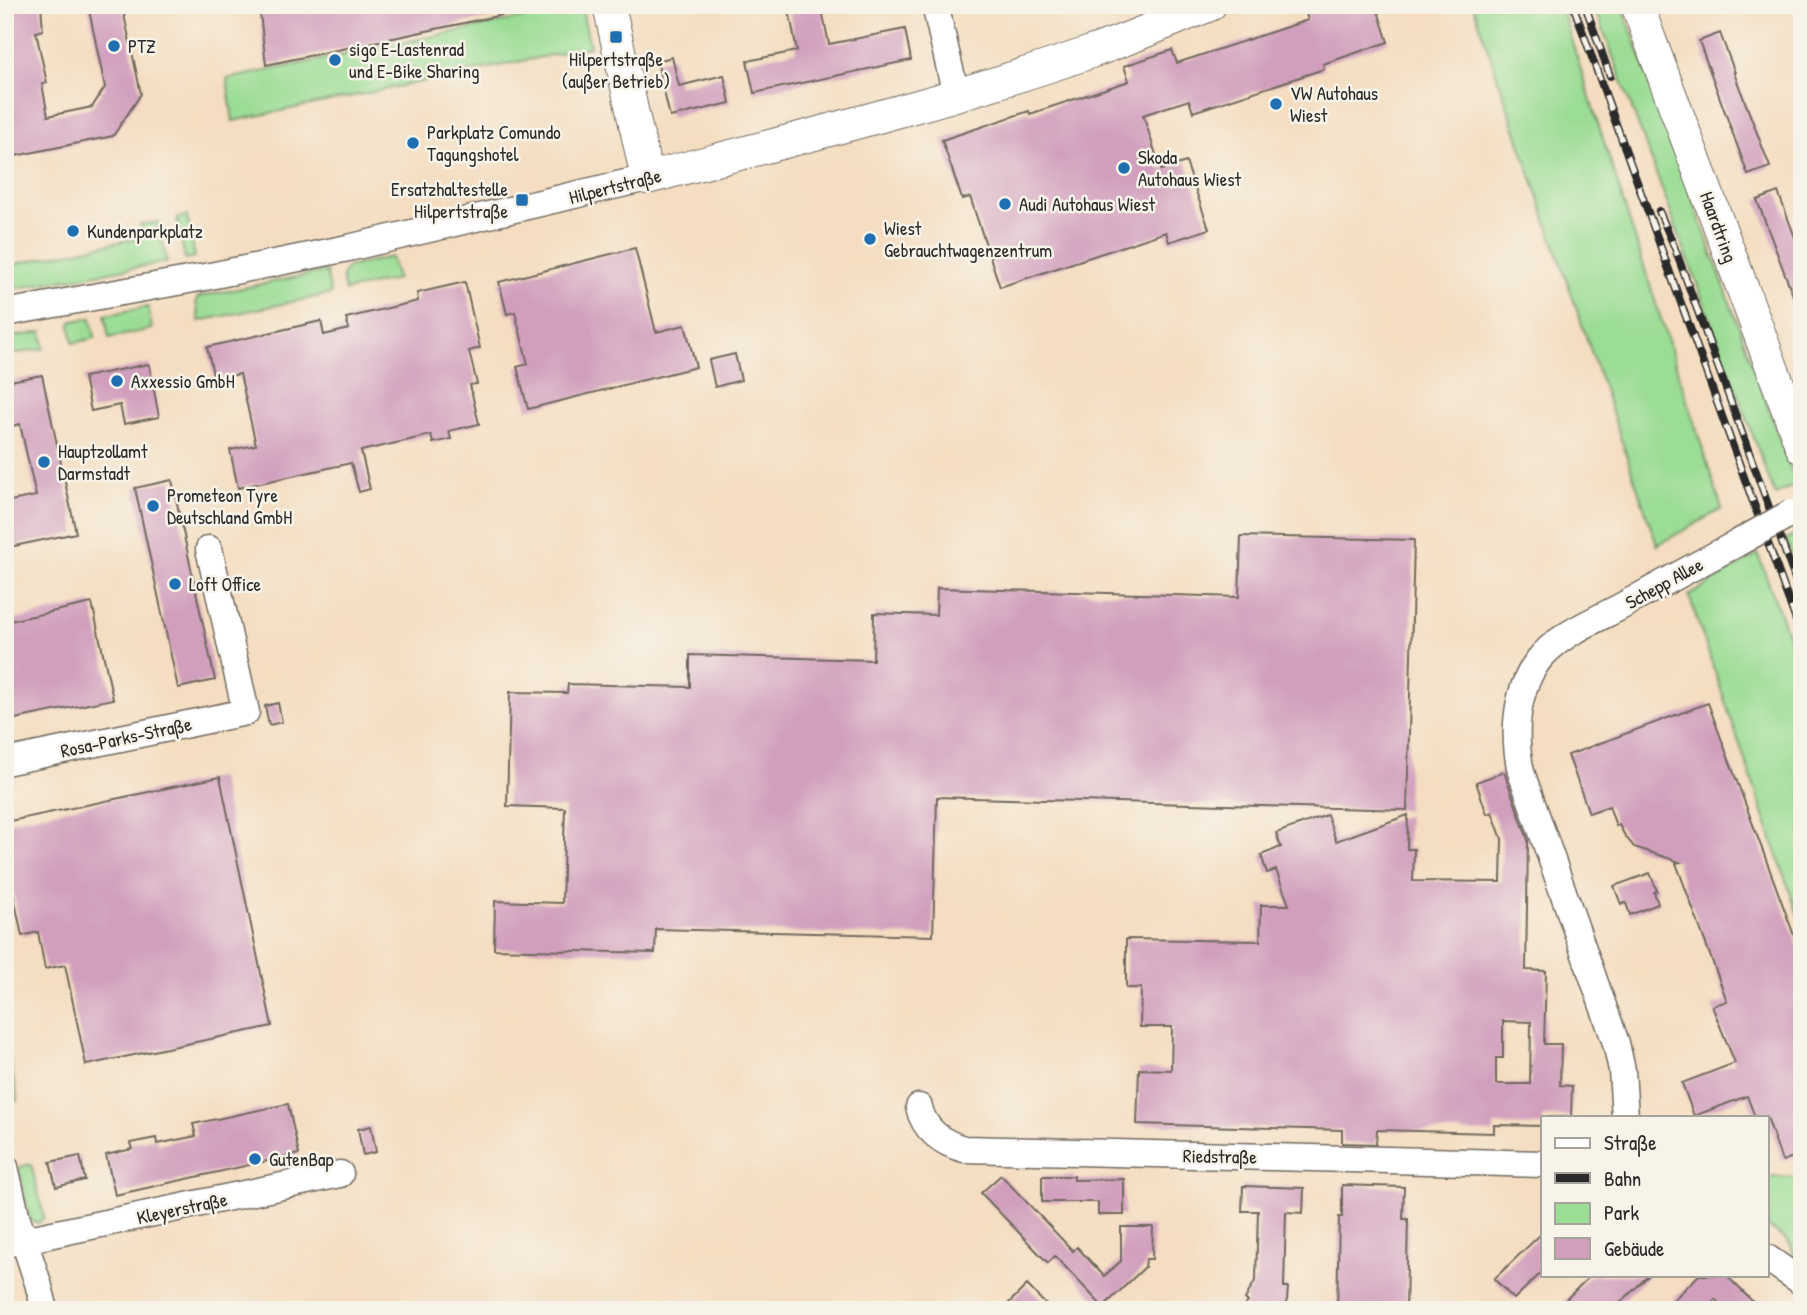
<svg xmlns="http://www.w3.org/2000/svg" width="1807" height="1315" font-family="'Patrick Hand',sans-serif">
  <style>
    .green { fill: #9bdd94; stroke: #638460; stroke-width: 2 }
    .building { fill: #d19fbd; fill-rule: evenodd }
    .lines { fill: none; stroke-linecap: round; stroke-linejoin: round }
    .minor-casing { stroke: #71695f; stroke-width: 29 }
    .major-casing { stroke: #71695f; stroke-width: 34 }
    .minor { stroke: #fff; stroke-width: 26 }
    .major { stroke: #fff; stroke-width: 32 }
    .rail-casing { stroke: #2b2b2b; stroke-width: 8 }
    .rail { stroke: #f7f3e8; stroke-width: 5; stroke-dasharray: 16; stroke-linecap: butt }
    .minor-bridge-casing { stroke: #71695f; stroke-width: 29; stroke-linecap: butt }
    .minor-bridge { stroke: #fff; stroke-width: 26 }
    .poi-dot { fill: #1f6fb2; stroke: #f7f3e8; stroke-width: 2.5 }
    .labels { text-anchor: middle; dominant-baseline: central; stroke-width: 5; stroke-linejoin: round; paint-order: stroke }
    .poi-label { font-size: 19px; fill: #2b2b2b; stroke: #f7f3e8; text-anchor: start }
    .street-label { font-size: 19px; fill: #2b2b2b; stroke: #f7f3e8 }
  </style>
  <rect width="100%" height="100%" fill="#f7f3e8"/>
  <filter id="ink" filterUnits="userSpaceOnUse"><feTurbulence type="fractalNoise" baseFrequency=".0143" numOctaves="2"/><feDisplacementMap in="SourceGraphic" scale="14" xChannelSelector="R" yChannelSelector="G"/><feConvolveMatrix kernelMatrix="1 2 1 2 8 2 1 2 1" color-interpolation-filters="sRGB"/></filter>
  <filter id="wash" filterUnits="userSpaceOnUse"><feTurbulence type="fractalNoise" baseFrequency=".00686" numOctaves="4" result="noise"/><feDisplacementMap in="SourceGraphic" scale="28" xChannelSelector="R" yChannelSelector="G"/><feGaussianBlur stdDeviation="1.57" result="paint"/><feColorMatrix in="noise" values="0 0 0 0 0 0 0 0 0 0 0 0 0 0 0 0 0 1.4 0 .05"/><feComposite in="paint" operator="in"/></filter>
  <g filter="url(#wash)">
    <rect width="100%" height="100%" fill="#f4ddc0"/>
    <g class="green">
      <polygon points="540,5 581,5 590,47 233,121 227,79 541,14"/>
      <polygon points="1473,5 1560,5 1722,509 1657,545"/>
      <polygon points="1594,5 1622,5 1796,484 1775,495"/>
      <polygon points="187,216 195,257 185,259 177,218"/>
      <polygon points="158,222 167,262 5,290 5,266 142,237 140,225"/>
      <polygon points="391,257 397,279 345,291 342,277 347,267"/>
      <polygon points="326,271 331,294 199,321 196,301 198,297"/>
      <polygon points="148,307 152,329 109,338 105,315"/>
      <polygon points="91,318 95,338 73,343 70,325 73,321"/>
      <polygon points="42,332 44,349 5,355 5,338"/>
      <polygon points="1802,529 1802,582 1786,540"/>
      <polygon points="1758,554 1802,674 1802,927 1689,596"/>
      <polygon points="5,1041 18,1100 14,1102 5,1096"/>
      <polygon points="31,1164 44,1217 40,1222 37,1223 30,1220 19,1170 20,1167"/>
      <polygon points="1767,1177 1802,1178 1802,1269 1799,1268 1790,1243 1767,1226"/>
    </g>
    <g id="blocks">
      <g class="building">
        <polygon points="5,5 41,5 43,30 36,32 47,83 42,84 48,116 92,107 105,87 88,5 122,5 141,94 113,136 5,158"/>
        <polygon points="259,5 521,5 521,11 266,65"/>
        <polygon points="788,5 821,5 829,44 905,29 911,60 754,93 747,61 797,51"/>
        <polygon points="1303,5 1376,5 1388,42 1323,64 1324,69 1193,112 1189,100 1143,115 1161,170 1186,162 1209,229 1169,242 1166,232 1000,287 970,197 962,199 942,140 1029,111 1030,114 1129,81 1124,66 1172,50 1177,63 1308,20"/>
        <polygon points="1720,33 1735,73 1734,73 1770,167 1748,175 1699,41"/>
        <polygon points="672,57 679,86 724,75 730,103 670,117 657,61"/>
        <polygon points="1778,192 1802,256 1802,314 1800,314 1757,200"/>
        <polygon points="635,248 656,332 685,325 696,367 528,409 517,367 528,364 515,312 507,314 499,282"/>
        <polygon points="465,282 480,348 469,351 477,384 470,385 479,424 449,431 451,439 433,443 431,435 361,451 370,489 359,492 351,463 238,488 230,450 256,445 240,374 214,379 207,347 321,321 324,335 349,329 346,318 418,301 417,293"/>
        <polygon points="735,354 741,380 715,387 709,360"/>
        <polygon points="149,364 159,417 124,424 120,405 91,411 84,377"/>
        <polygon points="42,375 76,533 5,548 5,502 36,496 20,424 5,428 5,382"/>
        <polygon points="172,480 215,680 178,688 135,488"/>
        <polygon points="1241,536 1414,540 1407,810 937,797 933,936 656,929 655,953 494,949 495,901 562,903 565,808 507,806 510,692 567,693 568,684 690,687 690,655 873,660 874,613 936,615 937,588 1239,597"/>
        <polygon points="92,603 113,699 5,721 5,622"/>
        <polygon points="278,703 282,722 269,725 265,706"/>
        <polygon points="1708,703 1802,957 1802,1154 1782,1161 1767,1117 1755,1117 1747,1096 1694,1116 1682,1083 1735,1063 1712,1006 1727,1001 1676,863 1680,862 1634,847 1625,836 1619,825 1616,826 1609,806 1589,813 1568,755"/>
        <path d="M 1504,772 L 1528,840 L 1526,970 L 1546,971 L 1544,1044 L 1561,1044 L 1560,1085 L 1572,1086 L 1571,1117 L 1543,1117 L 1543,1126 L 1494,1125 L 1494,1133 L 1377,1130 L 1376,1144 L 1342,1143 L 1342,1130 L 1137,1124 L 1139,1069 L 1171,1070 L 1172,1027 L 1140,1027 L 1141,988 L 1126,988 L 1126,939 L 1260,941 L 1261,905 L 1289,905 L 1276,870 L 1267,873 L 1261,855 L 1281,847 L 1276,833 L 1327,815 L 1336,841 L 1408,815 L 1407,849 L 1414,849 L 1413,881 L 1501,882 L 1502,839 L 1492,812 L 1487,814 L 1476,782 ZM 1503,1021 L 1531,1022 L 1530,1084 L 1496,1084 L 1496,1058 L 1503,1058 Z"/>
        <polygon points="220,777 272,1026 86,1065 65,965 45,969 38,932 22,936 12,887 5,888 5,822"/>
        <polygon points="1650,873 1657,891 1654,892 1658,904 1630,915 1626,903 1621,904 1614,886"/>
        <polygon points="288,1104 299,1154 115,1195 106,1155 132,1149 130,1143 156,1138 157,1144 196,1136 193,1124"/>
        <polygon points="371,1126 376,1152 363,1155 358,1129"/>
        <polygon points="80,1156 85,1180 56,1187 50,1162"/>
        <polygon points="1001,1175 1073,1251 1077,1247 1104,1276 1121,1261 1121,1227 1153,1227 1152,1259 1146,1259 1145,1267 1103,1307 1055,1256 1048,1263 981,1193"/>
        <polygon points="1042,1176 1074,1176 1074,1180 1124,1179 1124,1215 1098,1215 1098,1202 1042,1202"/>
        <polygon points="1342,1185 1404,1187 1403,1219 1408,1219 1406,1310 1337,1310 1339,1217 1342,1217"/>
        <polygon points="1243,1186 1304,1188 1303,1213 1286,1212 1284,1287 1288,1287 1287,1300 1283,1310 1240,1310 1248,1302 1245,1299 1256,1279 1258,1211 1242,1211"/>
        <polygon points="1543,1232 1543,1271 1514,1299 1494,1279"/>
        <polygon points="1591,1275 1649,1275 1613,1310 1555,1310"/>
        <polygon points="1699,1275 1726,1275 1761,1310 1725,1310 1715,1299 1704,1310 1663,1310"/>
        <polygon points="1027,1285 1051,1310 1002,1310"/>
      </g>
    </g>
  </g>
  <g filter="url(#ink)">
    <use href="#blocks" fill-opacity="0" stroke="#71695f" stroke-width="2"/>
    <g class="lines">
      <defs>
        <g id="minor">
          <polyline points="935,5 956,95"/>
          <polyline points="5,313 205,277 348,248 647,178"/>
          <polyline points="5,762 246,712 209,549"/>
          <path d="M 919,1107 C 924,1130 942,1143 964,1149 L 1543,1164"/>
          <path d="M 1625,1117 L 1622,1070 L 1616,1043 L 1521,772 C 1513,736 1515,693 1537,662 C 1557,635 1594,621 1622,606 C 1660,585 1698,564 1736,544"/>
          <polyline points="5,1167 17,1219 38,1283 45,1310"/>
          <polyline points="5,1244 340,1174"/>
          <polyline points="1767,1258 1802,1282"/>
        </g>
        <g id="major">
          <path d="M 609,5 L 647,178 C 796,139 946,102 1091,52 C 1131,38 1170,21 1210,5"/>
          <polyline points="1637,5 1802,448"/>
        </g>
      </defs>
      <use href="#minor" class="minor-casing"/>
      <use href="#major" class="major-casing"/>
      <use href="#minor" class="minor"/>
      <use href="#major" class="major"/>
      <defs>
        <g id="rail">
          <polyline points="1573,5 1802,637"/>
          <polyline points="1585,5 1610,76"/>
          <polyline points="1659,211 1674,246 1802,598"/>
        </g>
      </defs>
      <use href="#rail" class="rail-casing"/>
      <use href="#rail" class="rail"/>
      <defs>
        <polyline id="minor-bridge" points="1736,544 1791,513"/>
      </defs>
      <use href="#minor-bridge" class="minor-bridge-casing"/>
      <use href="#minor-bridge" class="minor-bridge"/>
    </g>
  </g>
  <g class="poi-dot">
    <rect x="609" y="30" width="14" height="14" rx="3.5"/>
    <circle cx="114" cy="46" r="7"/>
    <circle cx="335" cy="60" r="7"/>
    <circle cx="1276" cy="104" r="7"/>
    <circle cx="413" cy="143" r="7"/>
    <circle cx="1124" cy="168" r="7"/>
    <rect x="515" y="193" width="14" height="14" rx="3.5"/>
    <circle cx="1005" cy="204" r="7"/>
    <circle cx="73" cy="231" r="7"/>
    <circle cx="870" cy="239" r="7"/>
    <circle cx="117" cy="381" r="7"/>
    <circle cx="44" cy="462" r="7"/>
    <circle cx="153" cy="506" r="7"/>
    <circle cx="175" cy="584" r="7"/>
    <circle cx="255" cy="1159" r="7"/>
  </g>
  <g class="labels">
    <g class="poi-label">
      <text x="128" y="46">PTZ</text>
      <text x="349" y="49">sigo E-Lastenrad<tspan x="349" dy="22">und E-Bike Sharing</tspan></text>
      <text x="616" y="59" text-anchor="middle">Hilpertstraße<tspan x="616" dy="22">(außer Betrieb)</tspan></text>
      <text x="1290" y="93">VW Autohaus<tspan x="1290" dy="22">Wiest</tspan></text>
      <text x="427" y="132">Parkplatz Comundo<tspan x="427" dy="22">Tagungshotel</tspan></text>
      <text x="1138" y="157">Skoda<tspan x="1138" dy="22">Autohaus Wiest</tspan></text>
      <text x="508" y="189" text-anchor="end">Ersatzhaltestelle<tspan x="508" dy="22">Hilpertstraße</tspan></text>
      <text x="1019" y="204">Audi Autohaus Wiest</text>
      <text x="884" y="228">Wiest<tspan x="884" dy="22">Gebrauchtwagenzentrum</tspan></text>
      <text x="87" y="231">Kundenparkplatz</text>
      <text x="131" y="381">Axxessio GmbH</text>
      <text x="58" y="451">Hauptzollamt<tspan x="58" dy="22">Darmstadt</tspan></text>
      <text x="167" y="495">Prometeon Tyre<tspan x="167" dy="22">Deutschland GmbH</tspan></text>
      <text x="189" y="584">Loft Office</text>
      <text x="269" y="1159">GutenBap</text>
    </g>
    <g class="street-label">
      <text transform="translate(615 186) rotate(-14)">Hilpertstraße</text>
      <text transform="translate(1719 227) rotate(70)">Haardtring</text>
      <text transform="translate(1664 583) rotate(-29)">Schepp Allee</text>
      <text transform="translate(126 737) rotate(-12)">Rosa-Parks-Straße</text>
      <text transform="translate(1220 1156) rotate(1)">Riedstraße</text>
      <text transform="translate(182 1208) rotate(-12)">Kleyerstraße</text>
    </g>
  </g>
  <rect width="1807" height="1315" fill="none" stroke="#f7f3e8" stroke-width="28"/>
  <rect x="1541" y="1116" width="228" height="161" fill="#f7f3e8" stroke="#a5a39c" stroke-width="2"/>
  <rect x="1555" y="1138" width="35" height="10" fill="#ffffff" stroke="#a5a39c" stroke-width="2"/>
  <text x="1604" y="1150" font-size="21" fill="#2b2b2b">Straße</text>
  <rect x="1555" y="1173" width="35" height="10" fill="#2b2b2b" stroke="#a5a39c" stroke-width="2"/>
  <text x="1604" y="1186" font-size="21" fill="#2b2b2b">Bahn</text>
  <rect x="1555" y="1203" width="35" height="21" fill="#9bdd94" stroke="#a5a39c" stroke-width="2"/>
  <text x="1604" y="1220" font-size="21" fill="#2b2b2b">Park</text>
  <rect x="1555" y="1238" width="35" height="21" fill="#d19fbd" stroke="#a5a39c" stroke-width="2"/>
  <text x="1604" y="1256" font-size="21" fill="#2b2b2b">Gebäude</text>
</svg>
